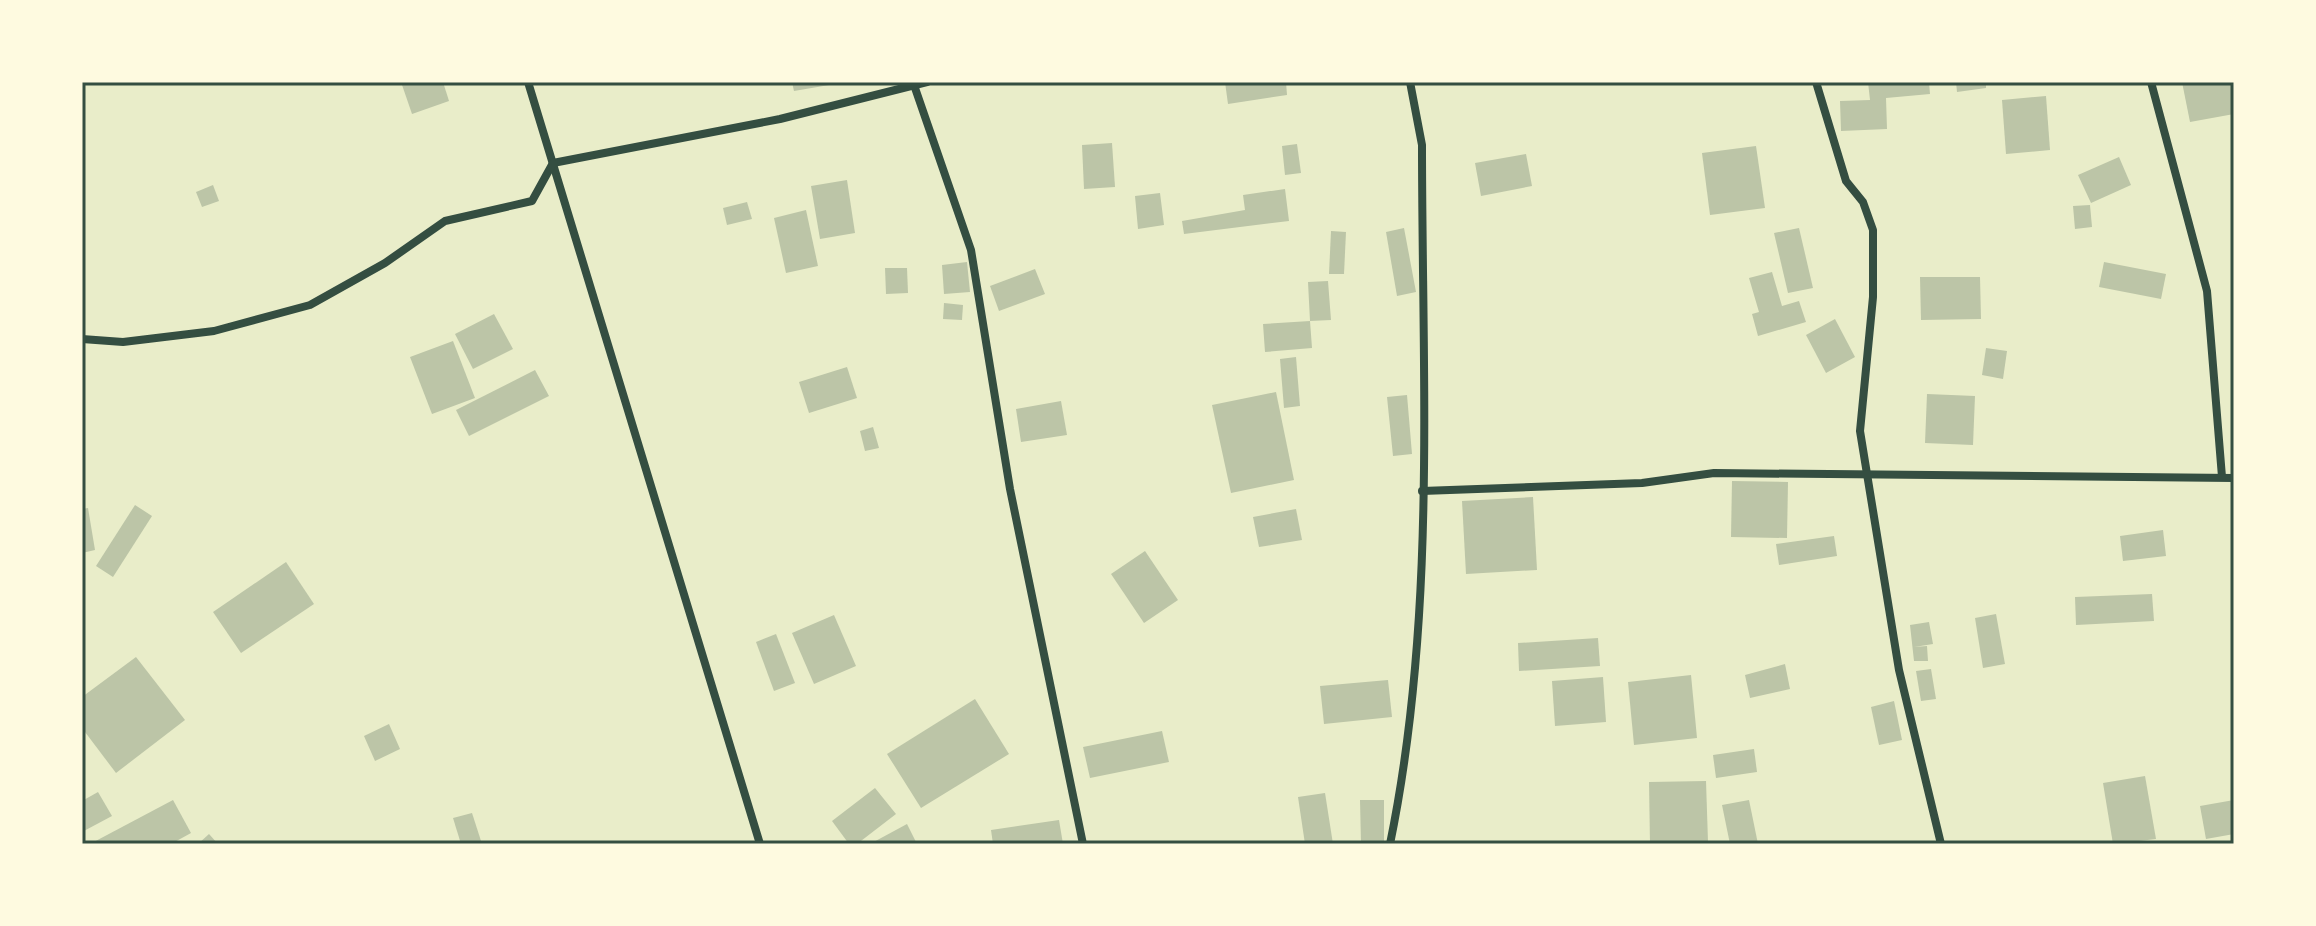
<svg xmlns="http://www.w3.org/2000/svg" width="2316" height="926" font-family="'Nunito Sans',sans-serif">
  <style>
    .building { fill: #bcc5a7 }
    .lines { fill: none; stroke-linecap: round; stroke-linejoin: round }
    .minor { stroke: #344e41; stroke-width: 8 }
    .neatline { fill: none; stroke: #344e41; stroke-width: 3 }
  </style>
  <rect width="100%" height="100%" fill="#e9edc9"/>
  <g class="building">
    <polygon points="401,82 443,82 449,101 412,114"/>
    <polygon points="792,82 834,82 835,84 794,91"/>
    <polygon points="1225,82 1286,82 1287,95 1228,104"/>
    <polygon points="1868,82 1929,82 1930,94 1886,98 1887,129 1841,131 1840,101 1870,100"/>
    <polygon points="1956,82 1986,82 1986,88 1957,92"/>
    <polygon points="2182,82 2234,82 2234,114 2190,122"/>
    <polygon points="2046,96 2050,150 2006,154 2002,100"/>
    <polygon points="1112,143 1115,187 1084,189 1082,145"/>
    <polygon points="1297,144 1301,173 1285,175 1282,146"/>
    <polygon points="1756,146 1765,208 1710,215 1702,153"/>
    <polygon points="1526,154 1532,186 1481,196 1475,163"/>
    <polygon points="2119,157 2131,185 2091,203 2078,175"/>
    <polygon points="847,180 855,233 820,239 811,186"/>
    <polygon points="213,185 219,201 202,207 196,192"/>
    <polygon points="1285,189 1289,221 1184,234 1182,221 1245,210 1243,195"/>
    <polygon points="1160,193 1164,225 1138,229 1135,196"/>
    <polygon points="747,202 752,219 727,225 723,208"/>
    <polygon points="2090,205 2092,227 2075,229 2073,206"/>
    <polygon points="806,210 818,266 786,273 774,218"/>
    <polygon points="1404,228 1416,292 1397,296 1386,232"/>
    <polygon points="1799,228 1813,288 1788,293 1774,233"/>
    <polygon points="1331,231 1346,232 1344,274 1329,274"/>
    <polygon points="967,262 970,292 944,294 942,265"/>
    <polygon points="2104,262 2166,274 2161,299 2099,287"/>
    <polygon points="885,268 907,268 908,293 886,294"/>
    <polygon points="1035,269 1045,294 999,311 990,286"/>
    <polygon points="1772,272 1782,306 1799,301 1806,322 1758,336 1752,314 1759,312 1749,278"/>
    <polygon points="1920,277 1980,277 1981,319 1921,320"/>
    <polygon points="1328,281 1331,320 1310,321 1312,348 1265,352 1263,324 1310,321 1308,282"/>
    <polygon points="944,303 963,305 962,320 943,319"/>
    <polygon points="494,314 513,349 473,369 455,334"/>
    <polygon points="1835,319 1855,357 1826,373 1806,335"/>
    <polygon points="453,341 475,398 432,414 410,357"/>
    <polygon points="1986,348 2007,351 2003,379 1982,375"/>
    <polygon points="1296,357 1300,406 1284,408 1280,359"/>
    <polygon points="847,367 857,398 809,413 799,382"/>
    <polygon points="535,370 549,396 469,436 456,410"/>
    <polygon points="1276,392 1294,480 1231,493 1212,405"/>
    <polygon points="1927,394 1975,396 1973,445 1925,443"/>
    <polygon points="1407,395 1412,454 1393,456 1387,397"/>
    <polygon points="1061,401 1067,435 1021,442 1016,409"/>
    <polygon points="873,427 879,448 865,451 860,431"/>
    <polygon points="1732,481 1788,482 1787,538 1731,537"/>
    <polygon points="1533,497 1537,570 1466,574 1462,501"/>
    <polygon points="135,505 152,516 113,577 96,566"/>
    <polygon points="88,508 95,550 82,553 82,509"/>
    <polygon points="1296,509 1302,540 1259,547 1253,517"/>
    <polygon points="2163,530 2166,556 2123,561 2120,536"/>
    <polygon points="1834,536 1837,556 1779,565 1776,544"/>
    <polygon points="1145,551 1178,600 1144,623 1111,574"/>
    <polygon points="286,562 314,604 241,653 213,612"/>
    <polygon points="2152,594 2154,621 2076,625 2075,597"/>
    <polygon points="1996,614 2005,664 1983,668 1975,618"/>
    <polygon points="834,615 856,666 814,684 792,633"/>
    <polygon points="1929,622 1933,644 1914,647 1927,646 1928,661 1914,661 1910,625"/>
    <polygon points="776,634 795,683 774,691 756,642"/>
    <polygon points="1598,638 1600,666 1519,671 1518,643"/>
    <polygon points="136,657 185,720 116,773 82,728 82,697"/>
    <polygon points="1785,664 1790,689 1750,698 1745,675"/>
    <polygon points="1931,669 1936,699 1921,701 1916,671"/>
    <polygon points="1691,675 1697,738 1634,745 1628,682"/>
    <polygon points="1603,677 1606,722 1555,726 1552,681"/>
    <polygon points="1388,680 1392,717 1324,724 1320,686"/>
    <polygon points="975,699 1009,754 921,808 887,754"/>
    <polygon points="1894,701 1902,740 1879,745 1871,707"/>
    <polygon points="389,724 400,749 375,761 364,736"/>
    <polygon points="1162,731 1169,762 1090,778 1083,747"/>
    <polygon points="1754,749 1757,772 1716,778 1713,755"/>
    <polygon points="2145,776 2156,839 2113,844 2103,783"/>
    <polygon points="1706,781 1708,842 1650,844 1649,782"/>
    <polygon points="875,788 896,814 857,844 849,844 832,821"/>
    <polygon points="98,792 112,816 82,832 82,801"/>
    <polygon points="1325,793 1333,844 1305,844 1298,797"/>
    <polygon points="173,800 191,833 171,844 90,844"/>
    <polygon points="1360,800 1384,800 1384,844 1361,844"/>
    <polygon points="1749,800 1758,844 1730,844 1722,805"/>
    <polygon points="2234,800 2234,834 2206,839 2200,806"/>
    <polygon points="472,813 482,844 461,844 453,818"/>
    <polygon points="1059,820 1063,844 993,844 991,830"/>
    <polygon points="907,824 917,844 870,844"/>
    <polygon points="209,834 218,844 198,844"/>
  </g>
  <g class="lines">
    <g class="minor">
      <polyline points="528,82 760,844"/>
      <polyline points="1816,82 1846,181 1863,202 1873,230 1873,297 1860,431 1899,670 1941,844"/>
      <polyline points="2151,82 2207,291 2222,477"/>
      <polyline points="914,85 971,250 1010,489 1083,844"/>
      <polyline points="553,163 780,119 927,82"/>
      <polyline points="82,339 123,342 214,331 310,305 385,263 445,221 532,201 553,163"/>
      <polyline points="1422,491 1642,483 1714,473 2234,478"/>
      <path d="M 1390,844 C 1437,615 1422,377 1422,145 L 1410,82"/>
    </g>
  </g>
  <rect width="2316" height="926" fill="none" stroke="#fefae0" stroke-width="168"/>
  <rect x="84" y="84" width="2148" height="758" class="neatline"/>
</svg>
